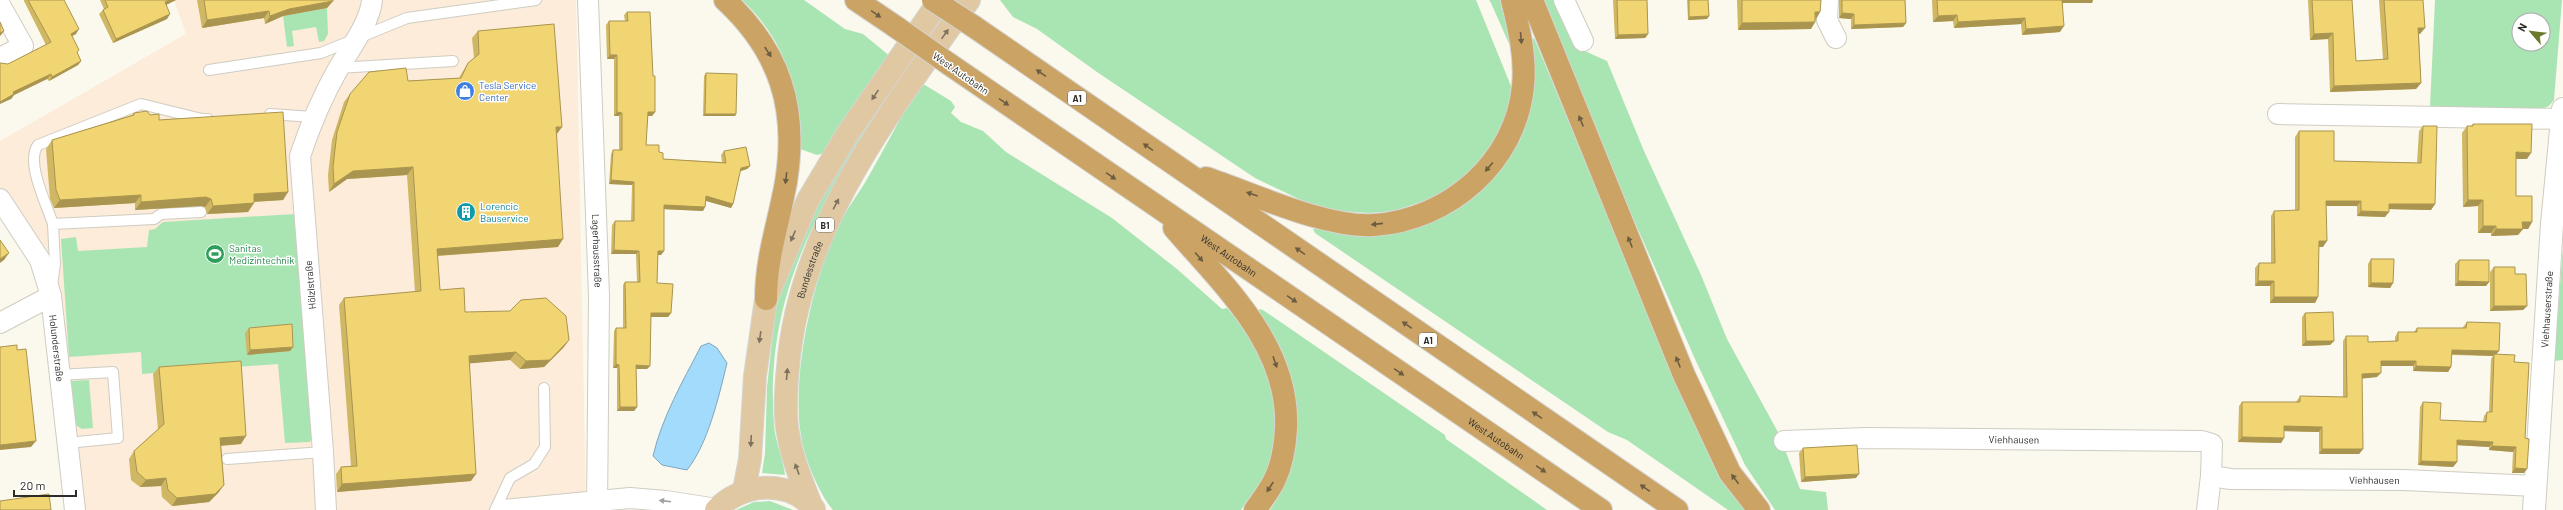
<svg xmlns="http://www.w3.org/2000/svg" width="2563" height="510" font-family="Barlow,sans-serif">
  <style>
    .commercial { fill: #fcecd9 }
    .green { fill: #a9e5b3; fill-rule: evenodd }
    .water { fill: #a3dbfc; stroke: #80a6bc }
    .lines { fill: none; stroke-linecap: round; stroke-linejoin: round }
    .service-casing { stroke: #cfccc2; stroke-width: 12 }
    .minor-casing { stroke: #cfccc2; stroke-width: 22 }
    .tertiary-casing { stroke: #cfccc2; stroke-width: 24 }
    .primary-casing { stroke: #d5d5d4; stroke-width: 24 }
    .motorway-casing { stroke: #d5d5d4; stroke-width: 24 }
    .service { stroke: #fff; stroke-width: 10 }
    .minor { stroke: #fff; stroke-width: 20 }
    .tertiary { stroke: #fff; stroke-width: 22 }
    .primary { stroke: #e0c8a3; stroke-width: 22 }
    .motorway { stroke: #cba465; stroke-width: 22 }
    .motorway-bridge-casing { stroke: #d5d5d4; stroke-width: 24; stroke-linecap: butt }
    .motorway-bridge { stroke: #cba465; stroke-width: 22 }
    .wall { fill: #d0b763 }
    .shaded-wall { fill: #a99550 }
    .building { fill: #f2d573; stroke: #a99550 }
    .oneway { fill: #6c5c40 }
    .oneway2 { fill: #7e725f }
    .oneway3 { fill: #a0a09e }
    .labels { text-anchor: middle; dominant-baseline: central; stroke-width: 3; stroke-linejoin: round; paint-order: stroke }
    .shield { fill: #fff; stroke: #6c6b68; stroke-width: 1 }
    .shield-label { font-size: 9px; font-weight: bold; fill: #2d2c28 }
    .street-label { font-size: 10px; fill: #2d2c28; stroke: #fff }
    .shop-label { font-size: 10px; fill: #366cbe; stroke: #fff; text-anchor: start }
    .culture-label { font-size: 10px; fill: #0d838f; stroke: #fff; text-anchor: start }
    .leisure-label { font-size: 10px; fill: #27864d; stroke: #fff; text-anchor: start }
  </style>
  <rect width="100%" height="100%" fill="#fbf8ee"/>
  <polygon class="commercial" points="174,0 576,0 586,510 82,510 57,293 0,191 0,141 186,34"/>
  <g class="green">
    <path d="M 742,0 L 804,0 L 845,29 L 863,34 L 891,57 L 828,152 L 817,155 L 800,149 C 797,88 788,43 742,0 Z"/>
    <polygon points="1000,0 1476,0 1513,91 1510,108 1499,137 1479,165 1438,196 1394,211 1370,213 1337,211 1303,201 1255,178 1097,72 1037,29 1013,17"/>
    <polygon points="1489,0 1505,0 1514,55 1491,3"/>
    <polygon points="1541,0 1556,0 1578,48 1607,61 1644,151 1701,275 1727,339 1779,434 1800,489 1826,492 1828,510 1775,510 1745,465 1695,359 1623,195"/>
    <path d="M 2435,0 L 2562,0 L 2554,100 L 2549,106 L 2542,109 L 2430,107 ZM 2519,20 L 2543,20 L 2543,44 L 2519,44 Z"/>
    <polygon points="327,8 328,34 324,41 319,42 316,27 292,31 294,46 287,47 283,16"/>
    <polygon points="1534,38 1667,358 1747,510 1728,510 1627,440 1608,432 1315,233 1313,229 1461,205 1481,191 1502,166 1531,40"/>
    <path d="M 901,67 L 908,72 C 832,185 763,280 774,424 C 775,442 783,458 785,475 L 762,473 L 765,453 L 767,387 L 775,314 L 779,295 L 800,233 Z"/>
    <path d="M 920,82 L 951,101 L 955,107 L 951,113 L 961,122 L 983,131 L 1006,152 L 1112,218 L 1177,269 L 1222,309 L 1227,308 L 1252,338 L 1275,388 L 1276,451 L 1263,478 L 1241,510 L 833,510 C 819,494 804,457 801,436 C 791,375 813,275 841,221 C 850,204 862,189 871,172 C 888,142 904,112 920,82 Z"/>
    <polygon points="295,214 312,437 310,442 285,443 278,364 142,374 141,352 69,357 61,239 76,237 78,251 147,247 149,230 155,229 163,222"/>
    <polygon points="2563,248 2563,360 2554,361"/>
    <path d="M 1259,309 L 1263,310 L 1445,435 L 1446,439 L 1547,510 L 1270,510 C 1301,470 1301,393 1281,349 C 1276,338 1260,320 1259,309 Z"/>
    <polygon points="89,380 93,428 82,429 74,424 71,381"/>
    <polygon points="770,501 793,510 736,510 754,502"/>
  </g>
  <path class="water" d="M 709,343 L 717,348 L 727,363 C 719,396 708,444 687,470 L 662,465 L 653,456 C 662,417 683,381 701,346 Z"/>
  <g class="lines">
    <defs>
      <g id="service">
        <polyline points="338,68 453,61"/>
        <polyline points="209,70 321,53 407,18 536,0"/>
        <polyline points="270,114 313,117"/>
        <path d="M 53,224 C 47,205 25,162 38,145 L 141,104 L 202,119 L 208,119"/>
        <polyline points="52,285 55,264 53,224 154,219 161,214 201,212"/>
        <polyline points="58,375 113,372 118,438 67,443"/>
        <polyline points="227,459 323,452"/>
        <polyline points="495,510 510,478 534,464 545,447 544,388"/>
      </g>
      <g id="minor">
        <path id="s1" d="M 588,0 L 599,296 L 597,510"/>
        <polyline points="1564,0 1583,41"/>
        <polyline points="1828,0 1827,20 1836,38"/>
        <polyline points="0,5 23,46 0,58"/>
        <polyline points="2278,114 2562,119"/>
        <path id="s2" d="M 0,199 L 40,260 L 51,296 L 75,510"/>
        <polyline points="0,323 51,296"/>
        <path id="s3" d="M 1784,441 L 1866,438 L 2202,441 L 2212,444 L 2211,476 L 2231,479 L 2404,480 L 2536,486"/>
        <path d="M 326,510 L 323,452 L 300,156 C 310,126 322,97 338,69 C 349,50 370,23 372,0"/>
        <polyline points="503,510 630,498 666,501 717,509"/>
        <polyline points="2207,510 2211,476"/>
      </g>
      <g id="tertiary">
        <path id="s4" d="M 2534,510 L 2552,224 L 2563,109"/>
      </g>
      <g id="primary">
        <polyline points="744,490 750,459 755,376 766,299 808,200 848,133 940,0"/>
        <path id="s5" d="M 811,505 C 802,482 792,459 788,433 C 784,412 786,388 788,367 C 799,227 891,111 969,0"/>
        <path d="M 716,510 C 741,483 789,478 814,509"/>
      </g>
      <g id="motorway">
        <path d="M 725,0 C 780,51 798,108 786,182 C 779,222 766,257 766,299"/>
        <polyline points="856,0 896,27"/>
        <polyline points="1532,0 1684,375 1730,473 1759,510"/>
        <polyline points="973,26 1677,510"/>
        <path id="s6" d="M 949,64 L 1601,510"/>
        <path d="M 1206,178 C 1254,194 1325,228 1374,225 C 1449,220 1516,162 1523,86 C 1526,58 1519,28 1512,0"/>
        <path d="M 1174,228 C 1225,287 1290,346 1286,429 C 1285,446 1282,464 1275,479 C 1270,490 1262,500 1255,510"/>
      </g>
    </defs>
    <use href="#service" class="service-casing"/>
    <use href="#minor" class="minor-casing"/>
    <use href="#tertiary" class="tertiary-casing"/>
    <use href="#primary" class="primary-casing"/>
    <use href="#motorway" class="motorway-casing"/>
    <use href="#service" class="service"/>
    <use href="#minor" class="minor"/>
    <use href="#tertiary" class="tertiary"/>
    <use href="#primary" class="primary"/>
    <use href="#motorway" class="motorway"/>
    <defs>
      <g id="motorway-bridge">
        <polyline points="933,0 973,26"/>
        <polyline points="896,27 949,64"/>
      </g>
    </defs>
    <use href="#motorway-bridge" class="motorway-bridge-casing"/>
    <use href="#motorway-bridge" class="motorway-bridge"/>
  </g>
  <g class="wall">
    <polygon points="24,0 64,0 76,34 72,36 79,50 77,53 81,61 78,65 49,81 47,79 14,95 11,99 8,64 46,45 24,1"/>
    <polygon points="100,0 176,0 166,5 167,19 113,43 99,14 104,9"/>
    <polygon points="197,0 333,0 333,1 327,8 283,16 265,24 264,18 202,28"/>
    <polygon points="1613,0 1647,0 1648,34 1645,38 1615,39"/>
    <polygon points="1687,0 1708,0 1709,16 1707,19 1688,20"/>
    <polygon points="1737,0 1821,0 1820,12 1816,19 1815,22 1811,29 1738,30"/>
    <polygon points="1839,0 1905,0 1906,23 1903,27 1851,29 1851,19 1839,18"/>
    <polygon points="1932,0 2093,0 2092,3 2063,3 2060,32 2022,35 2021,24 1954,28 1953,21 1933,22"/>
    <polygon points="2308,0 2352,0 2356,61 2383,60 2379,0 2423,0 2420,34 2419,34 2421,83 2416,89 2330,92 2328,39 2310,40"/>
    <polygon points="627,12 655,112 652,116 648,116 646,145 659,152 663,159 722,162 721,155 724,151 750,166 747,169 740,171 733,204 731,208 706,201 705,207 703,211 664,209 664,251 661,255 658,255 657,283 671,313 668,317 651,317 650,366 647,369 636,369 637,407 634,411 617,411 617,368 613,368 614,331 616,328 623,328 623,285 625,282 637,282 636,254 611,254 612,225 615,221 631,221 632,185 609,184 611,154 613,150 619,150 619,116 614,116 614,59 607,59 606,25 609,21 625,21 624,15"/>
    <polygon points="478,31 562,127 556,135 558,247 438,256 440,290 465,312 569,340 563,348 544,367 520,369 510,360 469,363 471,481 337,492 336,474 341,467 351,466 339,305 344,298 415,292 407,175 347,179 329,192 328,175 332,140 344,102 350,94 408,81 459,78 463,71 468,63 474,58 472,38"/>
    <polygon points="706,73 736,114 735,116 703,116 704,76"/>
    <polygon points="134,113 150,115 159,120 288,192 283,200 254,202 248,212 207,214 205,207 201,206 135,210 135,203 54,208 50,199 46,149 52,140 132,115"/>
    <polygon points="2473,124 2527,159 2516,159 2516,196 2532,222 2528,229 2523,229 2518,235 2491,236 2491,233 2478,233 2478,206 2463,207 2462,133 2467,126 2471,126"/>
    <polygon points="2423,126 2435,204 2431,210 2389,209 2385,217 2357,216 2357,206 2326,206 2323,247 2319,247 2318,297 2315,303 2270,303 2270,286 2255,286 2255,268 2259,263 2271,263 2271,216 2274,211 2295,211 2295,137 2299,131 2334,161 2417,163 2419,131"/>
    <polygon points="2371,259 2393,283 2390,288 2368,287 2368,264"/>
    <polygon points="2459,260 2489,282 2486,286 2455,286 2455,264"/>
    <polygon points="2494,267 2515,274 2527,306 2523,310 2490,311 2490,272"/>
    <polygon points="2305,313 2334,341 2330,345 2302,346 2302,317"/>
    <polygon points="2467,322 2496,354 2514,362 2525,438 2524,473 2512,473 2513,452 2489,450 2489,447 2457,445 2457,462 2453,467 2418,465 2420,407 2423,402 2440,420 2483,422 2484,416 2487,412 2489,412 2491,359 2493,356 2452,355 2451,367 2448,372 2413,371 2413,366 2381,366 2377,377 2362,378 2363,449 2359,454 2319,454 2319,432 2284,431 2284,438 2281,443 2238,442 2239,406 2242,402 2296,402 2300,396 2343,397 2343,341 2346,336 2368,342 2395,341 2395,337 2398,332 2414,332 2417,328 2463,328 2463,327"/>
    <polygon points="249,328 293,347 290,351 247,355 245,333"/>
    <polygon points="159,367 241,444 221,446 224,485 218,493 209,502 172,506 162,497 161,486 140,487 131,480 129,459 134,451 158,429 153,374"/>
    <polygon points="1803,448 1856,478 1801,482 1799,453"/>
  </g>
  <g class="shaded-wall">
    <polygon points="170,0 176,0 162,7 165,2"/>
    <polygon points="2060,0 2093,0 2092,3 2058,3"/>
    <polygon points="333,1 327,8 283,16 265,24 270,16 289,9"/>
    <polygon points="269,11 264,18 202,28 207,20"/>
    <polygon points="1815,12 1820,12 1816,19"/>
    <polygon points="1842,13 1854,14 1851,19 1839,18"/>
    <polygon points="170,14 167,19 113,43 116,39"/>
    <polygon points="1957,15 1953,21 1933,22 1938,16"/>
    <polygon points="1709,16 1707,19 1688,20 1689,17"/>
    <polygon points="2025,18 2021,24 1954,28 1958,22"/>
    <polygon points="1815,22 1811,29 1738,30 1742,23"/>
    <polygon points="1906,23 1903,27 1851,29 1854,25"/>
    <polygon points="2064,26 2060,32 2022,35 2026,29"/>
    <polygon points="2418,28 2425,28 2420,34 2414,34"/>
    <polygon points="79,29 76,34 68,38 71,34"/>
    <polygon points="4,31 1,35 0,36 0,33"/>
    <polygon points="2333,33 2328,39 2310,40 2314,34"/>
    <polygon points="1648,34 1645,38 1615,39 1618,35"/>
    <polygon points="610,55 617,55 614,59 607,59"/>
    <polygon points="81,61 78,65 49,81 52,77"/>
    <polygon points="51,74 47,79 14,95 11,99 0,104 0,102 13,92"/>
    <polygon points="2421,83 2416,89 2330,92 2334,86"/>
    <polygon points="617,112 622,113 619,116 614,116"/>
    <polygon points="648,112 655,112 652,116 645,116"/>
    <polygon points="705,114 736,114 735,116 703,116"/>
    <polygon points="556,127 562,127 556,135 550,135"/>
    <polygon points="2516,152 2531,153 2527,159 2512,159"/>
    <polygon points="750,166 747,169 738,172 741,168"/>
    <polygon points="413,167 407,175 347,179 329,192 334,184 353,171"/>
    <polygon points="611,180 634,182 632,185 609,184"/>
    <polygon points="288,192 283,200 248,202 254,194"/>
    <polygon points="141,195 135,203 54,208 60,200"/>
    <polygon points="706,196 733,204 731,208 703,200"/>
    <polygon points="206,197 211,199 205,207 201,206 135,210 141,202"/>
    <polygon points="2468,200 2483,200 2478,206 2463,207"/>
    <polygon points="2326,201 2361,201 2357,206 2323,206"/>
    <polygon points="254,203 248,212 207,214 213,206"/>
    <polygon points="2389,204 2435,204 2431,210 2385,209"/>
    <polygon points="664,205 705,207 703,211 661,209"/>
    <polygon points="2361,211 2389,212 2385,217 2357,216"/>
    <polygon points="2522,222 2532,222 2528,229 2523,229 2518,235 2491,236 2496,229"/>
    <polygon points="2483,226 2496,226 2491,233 2478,233"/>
    <polygon points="563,239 558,247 432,256 437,249"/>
    <polygon points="2319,241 2327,241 2323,247 2315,247"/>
    <polygon points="614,250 639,251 636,254 611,254"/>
    <polygon points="658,251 664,251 661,255 655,255"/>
    <polygon points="9,253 4,260 0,263 0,259"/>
    <polygon points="2258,281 2274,281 2270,286 2255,286"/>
    <polygon points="2458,281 2489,282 2486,286 2455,286"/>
    <polygon points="2371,283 2393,283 2390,288 2368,287"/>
    <polygon points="2274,297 2318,297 2315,303 2270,303"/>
    <polygon points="2494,306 2527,306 2523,310 2490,311"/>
    <polygon points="651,313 671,313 668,317 649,317"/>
    <polygon points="569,340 563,348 544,367 520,369 526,361"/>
    <polygon points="2306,341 2334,341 2330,345 2302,346"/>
    <polygon points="293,347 290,351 247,355 250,350"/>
    <polygon points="2452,350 2499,351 2495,356 2494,354 2493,356 2448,354"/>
    <polygon points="516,352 510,360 463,364 469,356"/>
    <polygon points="2381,361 2416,361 2413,366 2377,366"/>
    <polygon points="616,364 619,365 617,368 613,368"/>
    <polygon points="636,365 650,366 647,369 634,369"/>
    <polygon points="2416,366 2451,367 2448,372 2413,371"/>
    <polygon points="2381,373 2377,377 2359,379 2362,374"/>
    <polygon points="620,407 637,407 634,411 617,411"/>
    <polygon points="2284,426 2322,427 2319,432 2281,431"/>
    <polygon points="246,436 241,444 215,446 220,438"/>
    <polygon points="2242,437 2284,438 2281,443 2238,442"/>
    <polygon points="2457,440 2493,442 2489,447 2454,445"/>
    <polygon points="36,441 31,447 0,450 0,445"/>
    <polygon points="2492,446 2516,447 2513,452 2489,450"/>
    <polygon points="2322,449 2363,449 2359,454 2319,454"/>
    <polygon points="2421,461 2457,462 2453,467 2418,465"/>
    <polygon points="2515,468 2527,469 2524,473 2512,473"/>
    <polygon points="476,474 471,481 337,492 342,484"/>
    <polygon points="1859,474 1856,478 1801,482 1805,477"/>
    <polygon points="166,478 161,486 140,487 146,480"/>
    <polygon points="224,485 218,493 209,502 172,506 177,498"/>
  </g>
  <g class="building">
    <polygon points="28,0 64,0 79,29 71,34 79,50 77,52 81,61 52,77 51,74 13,92 14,94 0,102 0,63 8,64 51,42"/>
    <polygon points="105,0 170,0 165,2 170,14 116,39 103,10 108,7"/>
    <polygon points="204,0 333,0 333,1 289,9 270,16 269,11 207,20"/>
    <polygon points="1617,0 1647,0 1648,34 1618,35"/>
    <polygon points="1689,0 1708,0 1709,16 1689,17"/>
    <polygon points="1742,0 1821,0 1820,12 1815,12 1815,22 1742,23"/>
    <polygon points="1842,0 1905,0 1906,23 1854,25 1854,14 1842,13"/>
    <polygon points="1937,0 2062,0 2064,26 2026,29 2025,18 1958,22 1957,15 1938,16"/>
    <polygon points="2312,0 2352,0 2356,61 2388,59 2384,0 2423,0 2425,28 2418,28 2421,83 2334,86 2333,33 2314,34"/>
    <polygon points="627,12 650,12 653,76 655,76 655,112 648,112 646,145 659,145 659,152 663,153 663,159 726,163 724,151 746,147 750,166 741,168 733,204 706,196 705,207 664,205 664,251 658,251 657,283 673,284 671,313 651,313 650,366 636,365 637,407 620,407 619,365 616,364 616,328 626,328 625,282 640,282 639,251 614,250 615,221 634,221 634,182 611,180 613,150 622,150 622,113 617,112 617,55 610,55 609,21 628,21"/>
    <polygon points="0,22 4,31 0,33"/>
    <polygon points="554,24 562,127 556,127 563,239 437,249 440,290 464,288 465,312 510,311 521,300 546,298 566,316 569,340 550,360 526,361 516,352 469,356 476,474 342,484 341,467 357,466 344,298 421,291 413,167 353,171 334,184 333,167 337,132 350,94 369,72 406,68 408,81 461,78 468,63 479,54 478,31"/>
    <polygon points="706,73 737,74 736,114 705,114"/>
    <polygon points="147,111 150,115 159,114 159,120 283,112 288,192 254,194 254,203 213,206 211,199 206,197 141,202 141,195 60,200 56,190 52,140 134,115 134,113"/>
    <polygon points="2473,124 2532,124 2531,153 2516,152 2516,196 2532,196 2532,222 2522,222 2523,229 2496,229 2496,226 2483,226 2483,200 2468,200 2467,126 2473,126"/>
    <polygon points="2423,126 2437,126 2435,204 2389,204 2389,212 2361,211 2361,201 2326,201 2327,241 2319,241 2318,297 2274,297 2274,281 2258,281 2259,263 2275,263 2274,211 2299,210 2299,131 2334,131 2334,161 2421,163"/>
    <polygon points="0,240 9,253 0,259"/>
    <polygon points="2371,259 2394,259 2393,283 2371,283"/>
    <polygon points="2459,260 2489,260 2489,282 2458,281"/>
    <polygon points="2494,267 2515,267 2515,274 2526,274 2527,306 2494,306"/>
    <polygon points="2333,312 2334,341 2306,341 2305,313"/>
    <polygon points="2467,322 2500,323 2499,351 2452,350 2451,367 2416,366 2416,361 2381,361 2381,373 2362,374 2363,449 2322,449 2322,427 2284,426 2284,438 2242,437 2242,402 2300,402 2300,396 2347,397 2346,336 2368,336 2368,342 2398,341 2398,332 2417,332 2417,328 2466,328"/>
    <polygon points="292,324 293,347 250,350 249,328"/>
    <polygon points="17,345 17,350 26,349 36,441 0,445 0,347"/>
    <polygon points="2494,354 2515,355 2514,362 2529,363 2525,438 2529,439 2527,469 2515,468 2516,447 2492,446 2493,442 2457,440 2457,462 2421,461 2423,402 2441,403 2440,420 2486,422 2487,412 2492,412"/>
    <polygon points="241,361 246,436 220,438 224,485 215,494 177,498 168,490 166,478 146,480 137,472 134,451 164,424 159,367"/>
    <polygon points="1857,445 1859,474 1805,477 1803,448"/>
    <polygon points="49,494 51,510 0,510 0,501"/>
  </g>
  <defs><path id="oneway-solid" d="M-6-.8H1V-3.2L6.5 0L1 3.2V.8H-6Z"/></defs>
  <g class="oneway">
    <use href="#oneway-solid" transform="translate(876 14) rotate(35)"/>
    <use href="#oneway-solid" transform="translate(1521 38) rotate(85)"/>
    <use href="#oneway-solid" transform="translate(768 52) rotate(57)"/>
    <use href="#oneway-solid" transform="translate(1041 73) rotate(-145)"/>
    <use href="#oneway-solid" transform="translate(1004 102) rotate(34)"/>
    <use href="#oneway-solid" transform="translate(1581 121) rotate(-112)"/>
    <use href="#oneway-solid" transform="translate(1148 147) rotate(-145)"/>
    <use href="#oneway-solid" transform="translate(1489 167) rotate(130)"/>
    <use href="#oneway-solid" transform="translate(1111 176) rotate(34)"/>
    <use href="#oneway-solid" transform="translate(786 178) rotate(97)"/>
    <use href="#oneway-solid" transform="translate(1252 194) rotate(-161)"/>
    <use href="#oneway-solid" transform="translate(1377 224) rotate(174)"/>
    <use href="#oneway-solid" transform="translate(1630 242) rotate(-112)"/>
    <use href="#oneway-solid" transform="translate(1300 251) rotate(-145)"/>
    <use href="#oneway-solid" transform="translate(1199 257) rotate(49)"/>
    <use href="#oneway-solid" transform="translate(1292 299) rotate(34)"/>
    <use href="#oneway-solid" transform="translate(1407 325) rotate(-145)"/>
    <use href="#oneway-solid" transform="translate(1275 362) rotate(71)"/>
    <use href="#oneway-solid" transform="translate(1678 362) rotate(-112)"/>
    <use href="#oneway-solid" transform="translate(1399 372) rotate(34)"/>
    <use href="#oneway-solid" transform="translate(1537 415) rotate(-146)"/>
    <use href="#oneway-solid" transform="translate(1541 469) rotate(34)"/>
    <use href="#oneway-solid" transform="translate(1735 479) rotate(-127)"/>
    <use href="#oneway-solid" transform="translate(1270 487) rotate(123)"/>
    <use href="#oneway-solid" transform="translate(1645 488) rotate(-146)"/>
  </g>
  <g class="oneway2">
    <use href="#oneway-solid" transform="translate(945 34) rotate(-55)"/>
    <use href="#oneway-solid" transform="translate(875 95) rotate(124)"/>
    <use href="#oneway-solid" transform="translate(836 204) rotate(-62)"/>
    <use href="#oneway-solid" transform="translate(793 236) rotate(114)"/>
    <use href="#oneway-solid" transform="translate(760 337) rotate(98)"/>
    <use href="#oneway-solid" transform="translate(787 374) rotate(-85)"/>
    <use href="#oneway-solid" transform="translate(751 441) rotate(93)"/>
    <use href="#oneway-solid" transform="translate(797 469) rotate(-110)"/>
  </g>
  <use class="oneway3" href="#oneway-solid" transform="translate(665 501) rotate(-173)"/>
  <defs>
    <symbol id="shop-disc" viewBox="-11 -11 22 22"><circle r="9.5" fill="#3f7fe0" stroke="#fff"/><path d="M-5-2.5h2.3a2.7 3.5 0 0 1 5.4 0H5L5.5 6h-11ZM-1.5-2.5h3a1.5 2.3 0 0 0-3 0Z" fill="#fff"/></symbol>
    <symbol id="building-disc" viewBox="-11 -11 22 22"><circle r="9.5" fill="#0f9aa8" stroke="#fff"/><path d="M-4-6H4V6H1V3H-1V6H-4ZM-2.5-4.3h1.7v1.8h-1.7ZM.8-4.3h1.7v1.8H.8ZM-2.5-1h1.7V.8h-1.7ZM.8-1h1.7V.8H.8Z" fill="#fff"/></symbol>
    <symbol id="stadium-disc" viewBox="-11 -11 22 22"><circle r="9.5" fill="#2e9e5b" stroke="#fff"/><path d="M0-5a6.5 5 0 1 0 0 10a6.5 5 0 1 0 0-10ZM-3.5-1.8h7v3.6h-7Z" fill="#fff"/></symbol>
  </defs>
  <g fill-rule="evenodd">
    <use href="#shop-disc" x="454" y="80" width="22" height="22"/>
    <use href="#building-disc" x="455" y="201" width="22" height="22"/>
    <use href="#stadium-disc" x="204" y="243" width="22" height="22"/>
  </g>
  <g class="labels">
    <g class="shield">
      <rect x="1068" y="91" width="18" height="14" rx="3"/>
      <rect x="816" y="218" width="18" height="14" rx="3"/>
      <rect x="1419" y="333" width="18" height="14" rx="3"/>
    </g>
    <g class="shield-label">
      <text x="1077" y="98">A1</text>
      <text x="825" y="225">B1</text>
      <text x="1428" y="340">A1</text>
    </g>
    <g class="street-label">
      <text transform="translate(961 73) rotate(35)">West Autobahn</text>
      <text stroke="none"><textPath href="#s1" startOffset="251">Lagerhausstraße</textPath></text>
      <text stroke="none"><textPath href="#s6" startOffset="339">West Autobahn</textPath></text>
      <text stroke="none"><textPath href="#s5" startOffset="242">Bundesstraße</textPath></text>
      <text transform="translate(310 285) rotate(-95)">Hölzlstraße</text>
      <text stroke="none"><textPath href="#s4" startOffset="201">Viehhauserstraße</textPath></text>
      <text stroke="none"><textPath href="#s2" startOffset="163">Holunderstraße</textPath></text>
      <text stroke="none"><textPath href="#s6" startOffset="663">West Autobahn</textPath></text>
      <text stroke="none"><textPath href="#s3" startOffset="230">Viehhausen</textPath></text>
      <text stroke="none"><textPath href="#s3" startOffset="624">Viehhausen</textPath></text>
    </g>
    <g class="shop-label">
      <text x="479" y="85">Tesla Service<tspan x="479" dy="12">Center</tspan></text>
    </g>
    <g class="culture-label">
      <text x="480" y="206">Lorencic<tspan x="480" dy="12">Bauservice</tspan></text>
    </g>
    <g class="leisure-label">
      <text x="229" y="248">Sanitas<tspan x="229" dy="12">Medizintechnik</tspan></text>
    </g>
  </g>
  <g transform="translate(2531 32) rotate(298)"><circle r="19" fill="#ffffff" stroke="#ababa9"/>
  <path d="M0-3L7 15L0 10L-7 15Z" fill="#697b2b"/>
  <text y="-6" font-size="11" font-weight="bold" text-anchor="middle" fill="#2d2c28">N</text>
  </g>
  <path d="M14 490v6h62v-6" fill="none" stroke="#2d2c28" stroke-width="2"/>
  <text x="20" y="490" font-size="12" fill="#2d2c28" stroke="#ffffff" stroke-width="3" paint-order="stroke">20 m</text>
</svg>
